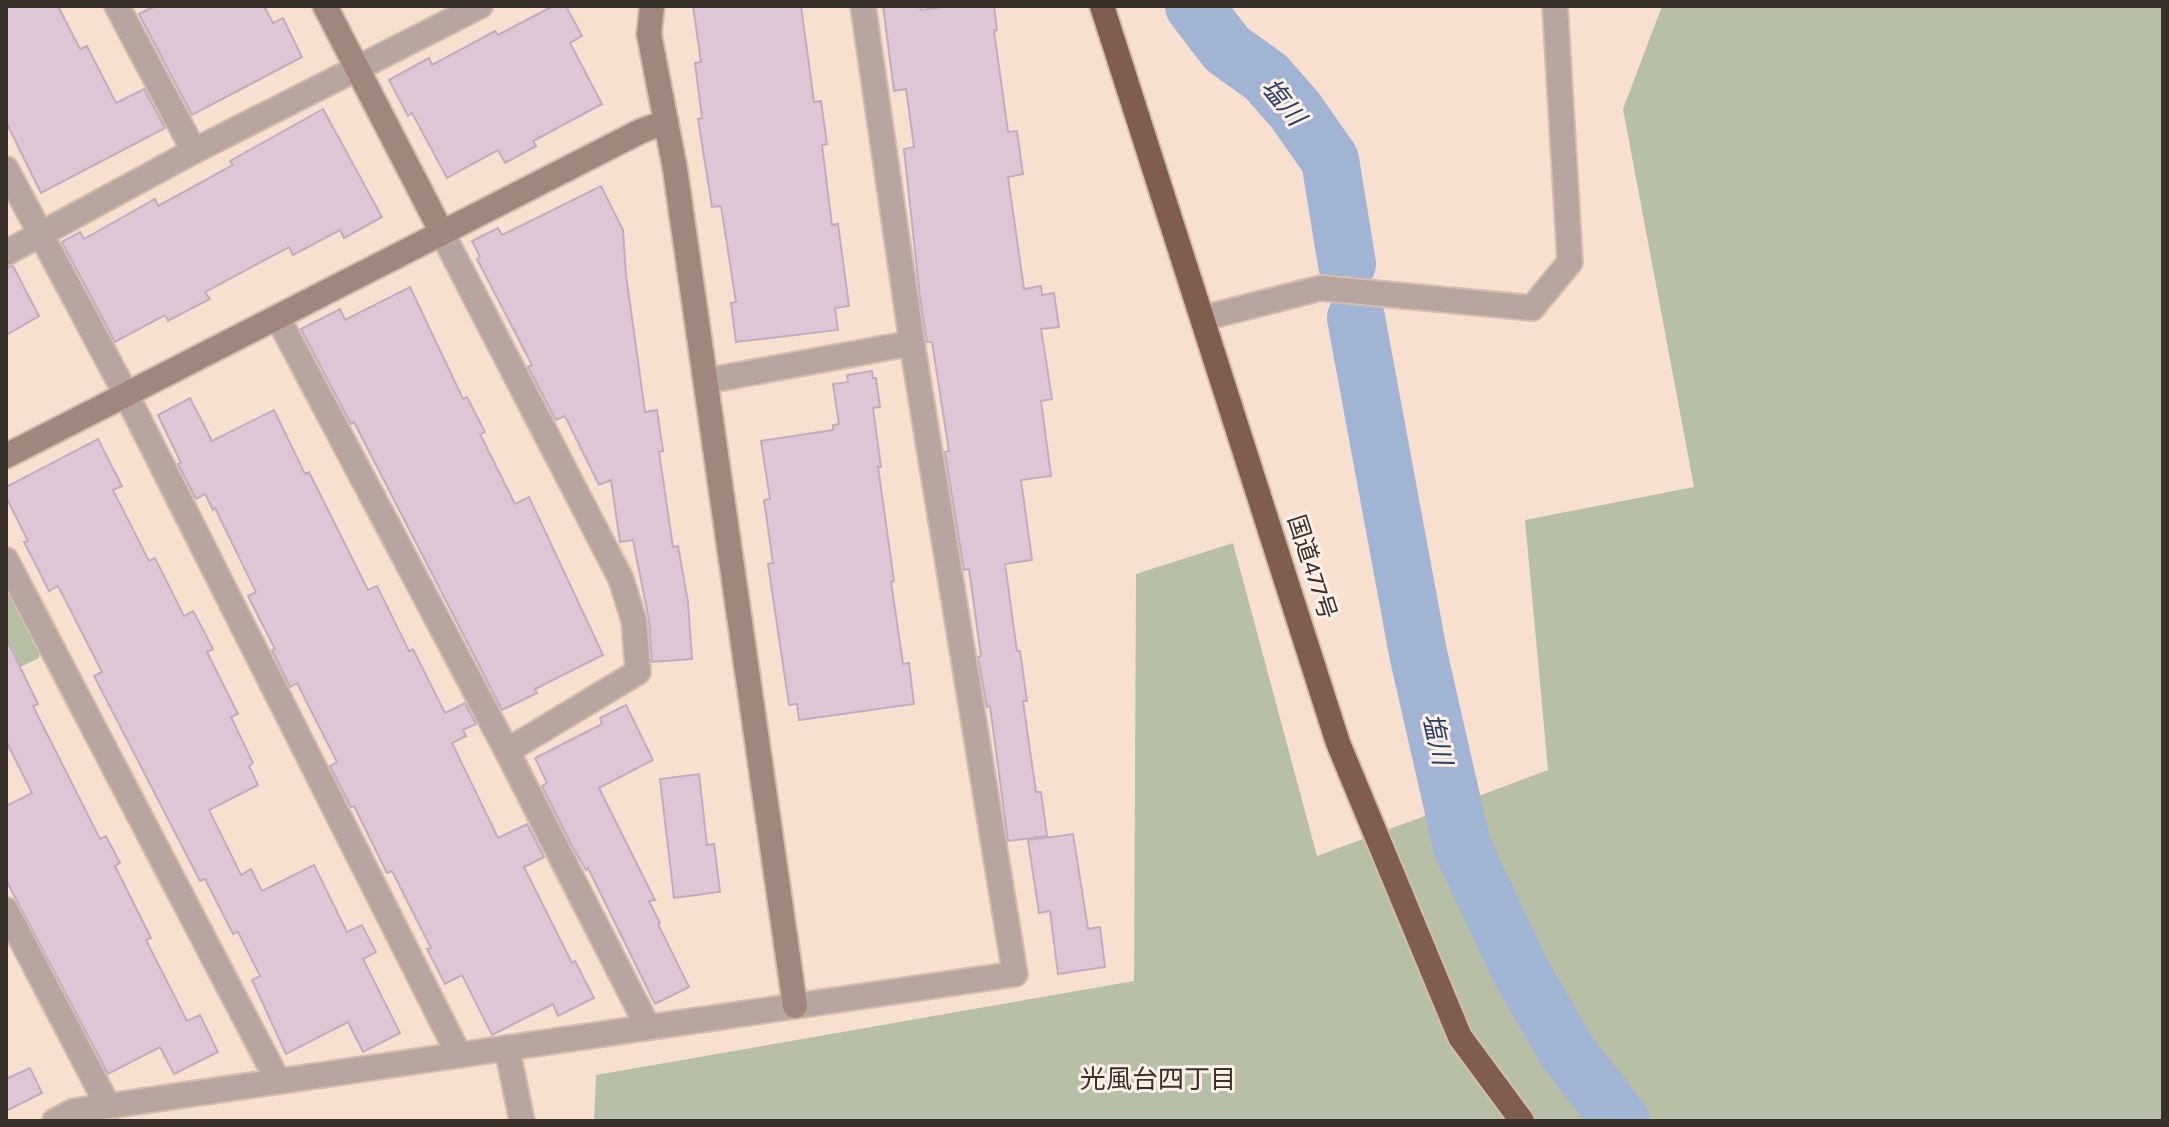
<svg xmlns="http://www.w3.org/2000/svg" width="2169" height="1127" font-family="Karla,'Noto Sans JP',sans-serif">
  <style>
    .green { fill: #b7c0a7 }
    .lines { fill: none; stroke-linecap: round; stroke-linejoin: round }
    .river { stroke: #a2b4d4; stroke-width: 58 }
    .building { fill: #ddc6d6; stroke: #c3adbc; stroke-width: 2 }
    .street-casing { stroke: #d2bdb0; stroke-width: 28 }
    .secondary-casing { stroke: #d2bdb0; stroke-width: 28 }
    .highway-casing { stroke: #d2bdb0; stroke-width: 28 }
    .street { stroke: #b7a69f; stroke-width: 24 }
    .secondary { stroke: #a0877d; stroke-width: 24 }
    .highway { stroke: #7f5e4f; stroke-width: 24 }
    .labels { text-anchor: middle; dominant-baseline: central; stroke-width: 6; stroke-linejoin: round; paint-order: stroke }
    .street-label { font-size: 24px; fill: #39302a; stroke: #fef0e6 }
    .water-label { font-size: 26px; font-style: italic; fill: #273f6a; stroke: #fef0e6 }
    .neighbourhood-label { font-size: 26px; fill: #39302a; stroke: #fef0e6 }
  </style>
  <rect width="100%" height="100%" fill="#f8e0d1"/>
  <g class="green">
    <polygon points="1662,6 2163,6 2163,1121 594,1121 596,1075 1134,981 1136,574 1233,543 1317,856 1548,770 1525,520 1694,487 1623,109"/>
    <polygon points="6,582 40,645 39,658 6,674"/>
  </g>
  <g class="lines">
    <g class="river">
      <polyline points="1194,6 1227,49 1266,77 1295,110 1330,160 1347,264"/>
      <polyline points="1356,318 1418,653 1462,846 1520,970 1568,1053 1621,1121"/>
    </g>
  </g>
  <g class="building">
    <polygon points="6,6 58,6 80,49 87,46 116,103 144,89 165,128 41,193 6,122"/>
    <polygon points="155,6 264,6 273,23 283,18 302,57 192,115 139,14"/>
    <polygon points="553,6 566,6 582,36 570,43 602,104 533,141 536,146 505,163 498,150 447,178 412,113 408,116 389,80 429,58 432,65 495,31 498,35"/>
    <polygon points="693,6 801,6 814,102 821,101 827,144 822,145 832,225 838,224 849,306 835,308 838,330 736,342 731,303 736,302 721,206 712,207 698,119 702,118 695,63 701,62"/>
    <polygon points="883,6 920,6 921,10 951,6 994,6 997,30 994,31 1008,132 1017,131 1023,174 1008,177 1024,289 1041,286 1042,295 1054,293 1059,327 1041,329 1052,399 1041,401 1051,476 1021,480 1032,560 1005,564 1017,651 1020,651 1027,701 1023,701 1036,792 1041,792 1047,836 1008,841 990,706 987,707 978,657 981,656 969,569 964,570 945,452 949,451 932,342 927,342 920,297 904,149 914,147 906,89 894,91"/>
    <polygon points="323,109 382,217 344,238 340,230 293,255 289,247 205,292 210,299 168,321 165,315 115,342 62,242 80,232 84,239 155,199 158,206 233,165 230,161"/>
    <polygon points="601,186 623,230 626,275 645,412 657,410 663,451 659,452 673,547 678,546 688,602 692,659 652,662 649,620 633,540 620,542 611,480 599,485 565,416 556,420 528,367 532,365 477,259 480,257 472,241 498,228 502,235"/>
    <polygon points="13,266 39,316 6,335 6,268"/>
    <polygon points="410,287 463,399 467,397 485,432 480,434 515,504 529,497 603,655 535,689 537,693 502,710 354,422 351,424 301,329 340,309 345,320"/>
    <polygon points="872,371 873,378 876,378 880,407 873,408 881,467 878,467 894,581 891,582 903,664 909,663 914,704 799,720 797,704 789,705 768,564 773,563 764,500 770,499 761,441 833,430 833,425 839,424 833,384 848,382 847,375"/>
    <polygon points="190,398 212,441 274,410 305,474 309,472 368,590 377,586 409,651 413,649 445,713 465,703 476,724 463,730 466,736 452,743 498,838 527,824 544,857 524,867 572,963 575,961 594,998 558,1016 553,1004 492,1035 462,975 445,984 427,949 431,948 392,871 387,873 354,806 351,807 330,766 337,762 297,683 290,687 272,650 275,649 248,596 256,592 215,508 213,510 205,494 196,499 178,464 181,463 158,415"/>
    <polygon points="98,439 122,486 113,490 149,561 155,558 184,616 193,611 198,620 213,649 207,652 238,714 231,717 253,763 249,766 258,785 209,810 241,875 251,869 262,891 314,865 347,932 362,925 376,952 363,959 400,1033 363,1052 348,1022 286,1054 252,980 260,976 238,932 233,934 205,879 200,881 167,817 94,676 102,672 58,586 49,591 24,542 28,541 6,497 6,487"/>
    <polygon points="6,638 38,704 33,706 100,839 106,836 120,863 115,866 151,938 146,940 187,1021 200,1015 218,1052 174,1074 160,1047 108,1074 6,880 6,806 32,793 6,741"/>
    <polygon points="626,705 653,760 599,788 655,900 649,901 660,923 658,924 689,987 655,1004 588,868 586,870 571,844 542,786 547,783 535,758 602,724 600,718"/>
    <polygon points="699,774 707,845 714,844 720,892 674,898 660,779"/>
    <polygon points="1073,834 1088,929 1100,927 1105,967 1058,974 1050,911 1039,913 1028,840"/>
    <polygon points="30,1068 42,1093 6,1111 6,1079"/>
  </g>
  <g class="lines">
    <defs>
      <g id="street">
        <polyline points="117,6 194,151"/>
        <polyline points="6,169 126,394 459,1055"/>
        <polyline points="441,231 621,579 634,621 638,672 507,751"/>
        <polyline points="6,253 194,151 480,6"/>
        <polyline points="278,318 507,751 648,1027"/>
        <polyline points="1204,318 1321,288 1532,308 1570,262 1555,6"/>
        <polyline points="706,381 912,343"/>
        <polyline points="6,560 278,1081"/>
        <polyline points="6,910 108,1106"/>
        <polyline points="507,1048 522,1121"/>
        <polyline points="55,1121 74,1111 1015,974 912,343 863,6"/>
      </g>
      <g id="secondary">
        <polyline points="325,6 441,231"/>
        <polyline points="652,6 649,34 675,169 795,1006"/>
        <path d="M 6,456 C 218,348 429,238 641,131 L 666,122"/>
      </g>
      <polyline id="highway" points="1102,6 1338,743 1460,1037 1522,1121"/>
    </defs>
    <use href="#street" class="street-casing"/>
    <use href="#secondary" class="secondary-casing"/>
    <use href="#highway" class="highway-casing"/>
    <use href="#street" class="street"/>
    <use href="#secondary" class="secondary"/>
    <use href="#highway" class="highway"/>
  </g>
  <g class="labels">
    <g class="street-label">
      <text transform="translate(1312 567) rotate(72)">国道477号</text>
    </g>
    <g class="water-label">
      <text transform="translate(1283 102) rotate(51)">塩川</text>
      <text transform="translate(1437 739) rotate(77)">塩川</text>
    </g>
    <g class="neighbourhood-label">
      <text x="1158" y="1079">光風台四丁目</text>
    </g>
  </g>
  <rect width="2169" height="1127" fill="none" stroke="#39302a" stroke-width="16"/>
</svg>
